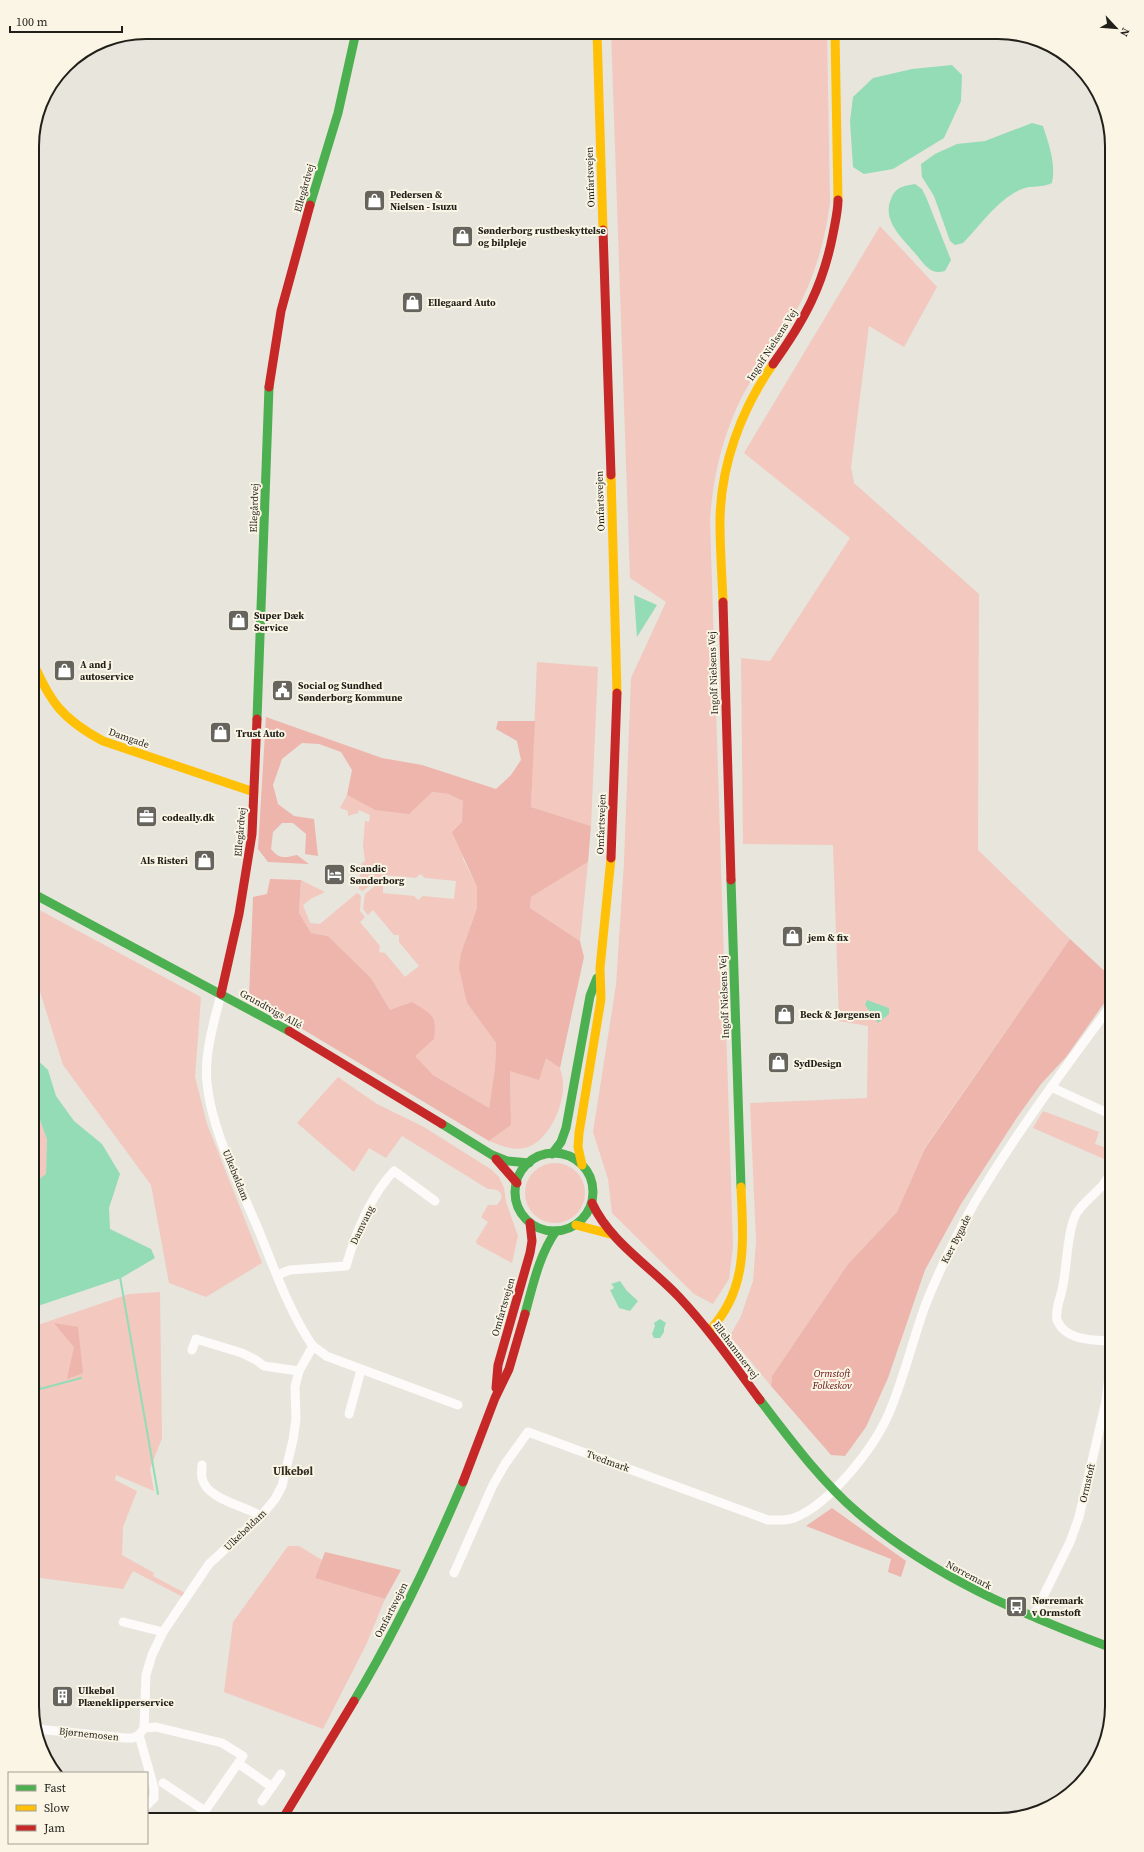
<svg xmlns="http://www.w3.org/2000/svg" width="1144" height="1852" font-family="'Source Serif 4',serif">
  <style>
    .green { fill: #f2c8bf }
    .forest { fill: #edb5ac }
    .water { fill: #94dcb6 }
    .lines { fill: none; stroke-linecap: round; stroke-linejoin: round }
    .stream { stroke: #94dcb6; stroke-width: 2 }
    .street { stroke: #fcfbfa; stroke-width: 9 }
    .fast { stroke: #4caf50; stroke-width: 9 }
    .slow { stroke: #ffc107; stroke-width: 9 }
    .jam { stroke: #c62828; stroke-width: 9 }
    .labels { text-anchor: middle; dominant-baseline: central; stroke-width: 4; stroke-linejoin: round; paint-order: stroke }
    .street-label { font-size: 10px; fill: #211f19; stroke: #faf5e5 }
    .poi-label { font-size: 10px; font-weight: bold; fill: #211f19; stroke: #faf5e5; text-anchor: start }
    .park-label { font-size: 10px; font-style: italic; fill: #610709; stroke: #faf5e5 }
    .neighbourhood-label { font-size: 11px; font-weight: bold; fill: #302c20; stroke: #faf5e5 }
    .rim { fill: none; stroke: #211f19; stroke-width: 2 }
  </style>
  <rect width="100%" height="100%" fill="#e8e5dd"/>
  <g class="green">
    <path d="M 611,32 L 695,32 L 696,39 L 827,32 L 830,203 C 824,248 811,289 786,328 C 770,354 751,377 738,405 C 721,442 713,479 710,519 L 733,1247 L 729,1279 L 713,1304 L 694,1294 L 612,1213 L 608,1179 L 593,1132 L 616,985 L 624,862 L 631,678 L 666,602 L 630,578 Z"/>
    <polygon points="880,226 937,287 904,347 869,326 851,467 854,483 979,594 978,850 1070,939 925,1147 897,1212 848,1264 772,1376 771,1386 730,1336 741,1316 753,1281 756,1241 750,1103 867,1098 868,1026 839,1021 833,845 743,844 741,658 770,661 850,538 744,453"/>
    <polygon points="537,662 598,667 591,826 531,807"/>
    <polygon points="432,792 448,794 463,801 463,859 477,887 477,908 461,953 467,1003 496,1043 495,1068 489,1108 433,1075 414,1056 390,1010 371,978 328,936 311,933 299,913 301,880 325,892 312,898 303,905 310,923 320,924 357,893 361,896 360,911 365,917 360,922 380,946 379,952 385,953 405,977 419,966 399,942 399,935 394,935 373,910 368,915 363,909 365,894 376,885 383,886 383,893 414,896 418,900 423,896 454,899 456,881 425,878 420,874 416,878 384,875 383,882 375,881 363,891 359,889 361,864 365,861 363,846 365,821 369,822 370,815 359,810 358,813 348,816 348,811 340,808 347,795 375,810"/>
    <polygon points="588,862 580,941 530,908 531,897"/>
    <polygon points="32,906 201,997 195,1077 207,1124 262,1263 206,1297 169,1283 151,1185 63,1065 32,966"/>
    <path d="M 546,1057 C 550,1060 558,1065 560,1069 C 571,1093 551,1143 524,1148 C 511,1151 501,1145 489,1141 L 511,1125 L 510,1071 Z"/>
    <path d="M 338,1077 L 377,1104 L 424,1127 L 492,1170 L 499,1177 L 504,1188 L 506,1202 L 518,1236 L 512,1263 L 477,1244 L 476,1241 L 488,1222 L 481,1217 L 488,1205 L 497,1205 C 506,1196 501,1188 488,1189 L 402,1136 L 386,1158 L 369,1148 L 354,1172 L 297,1123 Z"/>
    <polygon points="32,1099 47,1139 46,1174 32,1184"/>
    <polygon points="1043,1111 1099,1132 1095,1144 1112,1150 1111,1162 1033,1128"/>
    <circle cx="555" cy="1193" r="30"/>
    <polygon points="160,1292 162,1438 150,1469 154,1491 116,1475 115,1480 137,1491 123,1527 122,1555 154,1573 153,1576 185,1593 183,1597 133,1571 123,1589 33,1577 32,1327 129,1294"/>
    <polygon points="288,1546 299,1546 322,1560 315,1578 385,1599 366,1645 323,1729 224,1692 233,1622"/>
    <polygon points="38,1733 43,1734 56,1770 44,1757"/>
  </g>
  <g class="forest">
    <path d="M 266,717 L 382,758 L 422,765 L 496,789 L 511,775 L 521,760 L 517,741 L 496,729 L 498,721 L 535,721 L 531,807 L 591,826 L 588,862 L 531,897 L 530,908 L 580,941 L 584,957 L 560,1068 L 546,1058 L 539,1080 L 510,1071 L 511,1125 L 489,1141 L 249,997 L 253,897 L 267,894 L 270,879 L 301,880 L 299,913 L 311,933 L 328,936 L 371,978 L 390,1010 L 412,1002 C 432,1015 437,1014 434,1039 L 415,1056 L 433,1075 L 489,1108 L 495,1068 L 496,1043 L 467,1003 L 459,968 L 461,953 L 477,908 L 477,887 L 452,832 L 462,822 L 463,801 L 448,794 L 432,792 L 409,814 L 375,810 L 347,795 L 352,770 L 341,752 L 319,744 L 302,743 L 282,759 L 273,785 L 278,804 L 294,816 L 314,819 L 318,856 L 305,854 L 306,834 L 293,823 L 282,823 L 273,832 L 271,849 C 279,859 284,858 297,855 L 309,864 L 268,862 L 258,849 Z"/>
    <polygon points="1070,939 1112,978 1112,992 1066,1057 1041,1084 1016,1119 961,1204 925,1270 888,1378 866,1427 845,1456 831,1455 771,1386 772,1376 848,1264 897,1212 925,1148"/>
    <polygon points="54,1323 78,1327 83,1373 67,1379 74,1347"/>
    <polygon points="832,1508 906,1561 901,1577 888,1572 891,1559 806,1526"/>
    <polygon points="325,1552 401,1570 385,1599 315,1578"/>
  </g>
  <g class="water">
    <polygon points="952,65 962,75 961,101 944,138 893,169 864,174 853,167 850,121 853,97 873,78 912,69"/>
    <path d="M 1032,123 L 1043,126 C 1049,145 1056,163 1052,183 C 1042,188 1032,185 1022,189 C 998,199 981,225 963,243 L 955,245 L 950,241 L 934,196 L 922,177 L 921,164 L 935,154 L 957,144 L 985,141 Z"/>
    <path d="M 915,184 L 922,189 L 926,197 L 951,260 L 945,271 C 940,272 936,273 931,270 C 924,266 919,257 914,252 C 901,237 882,220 891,199 C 895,187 903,186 915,184 Z"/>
    <polygon points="634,595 657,605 637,637"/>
    <polygon points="867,1000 889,1008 889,1014 878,1023 865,1005"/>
    <polygon points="32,1055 48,1070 56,1096 74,1121 102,1144 120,1174 109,1208 110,1229 151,1249 155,1258 121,1278 32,1308 32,1184 46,1174 47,1139 32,1099"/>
    <polygon points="620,1281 627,1291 638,1301 630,1311 619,1308 610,1290 613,1289 614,1287 611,1284"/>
    <polygon points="660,1319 666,1323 664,1328 664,1332 660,1338 654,1338 652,1334 655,1326 654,1323"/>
  </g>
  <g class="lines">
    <g class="stream">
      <polyline points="120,1277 158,1494"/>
      <polyline points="32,1342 40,1389 81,1378"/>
    </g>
    <g class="street">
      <path d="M 221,994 C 214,1022 204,1054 207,1083 C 211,1128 238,1182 256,1224 C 273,1264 287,1308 312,1345 C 316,1349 322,1352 326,1356 L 458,1405"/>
      <polyline points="1051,1087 1112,1115"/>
      <path d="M 277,1275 L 290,1270 L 346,1266 C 356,1232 370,1196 394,1171 L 435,1201"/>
      <polyline points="192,1350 196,1339 242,1353 256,1360 264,1366 299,1371"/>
      <polyline points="349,1414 361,1370"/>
      <path d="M 202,1465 C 202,1469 201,1474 202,1478 C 206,1499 245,1506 261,1516"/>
      <path d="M 454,1573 L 493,1485 L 505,1464 L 528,1432 L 768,1520 C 776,1520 787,1521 794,1518 C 830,1504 874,1448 889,1413 C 904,1378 912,1342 925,1306 C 939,1270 956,1236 975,1202 C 1016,1133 1064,1069 1112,1004"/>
      <path d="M 1033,1617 L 1070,1542 L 1079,1517 L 1106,1401 L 1111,1358 L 1108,1341 C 1092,1340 1073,1340 1062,1328 C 1060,1326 1058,1322 1057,1320 C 1055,1310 1060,1299 1062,1290 C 1067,1268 1067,1232 1076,1214 C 1087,1196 1104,1191 1112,1169"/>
      <polyline points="123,1622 163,1632"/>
      <polyline points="144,1728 156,1727 222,1743 243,1756 205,1811 163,1783"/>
      <polyline points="37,1729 125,1738 133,1738 139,1735"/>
      <polyline points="139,1735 144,1728 146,1675 152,1655 163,1632 209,1564 261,1516 275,1499 282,1486 293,1440 296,1419 295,1387 299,1371 313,1346"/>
      <polyline points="139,1735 154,1788 154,1798 147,1805"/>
      <polyline points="239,1764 272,1787"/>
      <polyline points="262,1801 281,1774"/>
    </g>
    <g class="fast">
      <polyline points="310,205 338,113 356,32"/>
      <polyline points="257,719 269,387"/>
      <polyline points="731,880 741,1187"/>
      <polyline points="32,893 289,1031"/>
      <polyline points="442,1124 492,1155 507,1161 529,1163"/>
      <circle cx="554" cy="1192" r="39"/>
      <polyline points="552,1154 561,1142 566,1128 590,996 597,978"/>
      <path d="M 525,1314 C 533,1285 539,1255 556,1231"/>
      <path d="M 760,1400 C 790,1439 820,1480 857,1512 C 931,1576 1021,1614 1112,1648"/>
      <path d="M 354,1701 C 396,1631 431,1557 463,1482"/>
    </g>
    <g class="slow">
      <polyline points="597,32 603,230"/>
      <polyline points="835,32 838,200"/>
      <polyline points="611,475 617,693"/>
      <path d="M 723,602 C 722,576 720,549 720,523 C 720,466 741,410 773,364"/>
      <path d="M 32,660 C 50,702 62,719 103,741 L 254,792"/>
      <polyline points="582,1165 578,1147 579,1133 601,999 600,968 611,858"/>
      <polyline points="576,1225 610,1234"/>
      <path d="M 709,1331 C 749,1289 743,1240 741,1187"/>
    </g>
    <g class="jam">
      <polyline points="603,230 611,475"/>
      <path d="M 773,364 C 804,321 823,286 833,234 C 835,223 838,211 838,200"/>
      <polyline points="269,387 281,311 310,205"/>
      <polyline points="723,602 731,880"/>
      <polyline points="611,858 617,693"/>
      <polyline points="221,994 239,914 252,834 257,719"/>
      <polyline points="289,1031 442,1124"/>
      <polyline points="496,1159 517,1183"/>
      <path d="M 592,1203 C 610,1242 650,1266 679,1297 C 709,1329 734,1365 760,1400"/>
      <polyline points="496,1388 498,1365 530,1253 532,1241 530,1223"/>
      <polyline points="463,1482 495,1398 509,1369 525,1314"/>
      <polyline points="282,1820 354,1701"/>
    </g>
  </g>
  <defs>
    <symbol id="shop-square" viewBox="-11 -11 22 22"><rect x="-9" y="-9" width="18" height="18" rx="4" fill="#67645e" stroke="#faf5e5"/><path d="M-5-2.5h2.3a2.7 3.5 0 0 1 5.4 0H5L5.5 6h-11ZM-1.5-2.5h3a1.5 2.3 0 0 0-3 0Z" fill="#fff"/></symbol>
    <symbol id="civic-square" viewBox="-11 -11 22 22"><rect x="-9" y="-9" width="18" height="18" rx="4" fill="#67645e" stroke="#faf5e5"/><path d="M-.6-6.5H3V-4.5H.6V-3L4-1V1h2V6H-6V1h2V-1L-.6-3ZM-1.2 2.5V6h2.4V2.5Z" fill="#fff"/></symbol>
    <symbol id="office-square" viewBox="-11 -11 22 22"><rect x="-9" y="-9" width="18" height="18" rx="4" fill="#67645e" stroke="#faf5e5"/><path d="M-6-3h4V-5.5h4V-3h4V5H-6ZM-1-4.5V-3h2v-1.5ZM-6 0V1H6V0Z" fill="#fff"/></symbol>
    <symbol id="hotel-square" viewBox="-11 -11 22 22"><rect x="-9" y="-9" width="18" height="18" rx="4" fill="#67645e" stroke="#faf5e5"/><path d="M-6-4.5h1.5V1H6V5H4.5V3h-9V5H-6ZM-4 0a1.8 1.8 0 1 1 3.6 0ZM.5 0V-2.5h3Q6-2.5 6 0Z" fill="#fff"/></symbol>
    <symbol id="bus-square" viewBox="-11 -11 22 22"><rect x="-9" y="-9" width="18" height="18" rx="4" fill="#67645e" stroke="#faf5e5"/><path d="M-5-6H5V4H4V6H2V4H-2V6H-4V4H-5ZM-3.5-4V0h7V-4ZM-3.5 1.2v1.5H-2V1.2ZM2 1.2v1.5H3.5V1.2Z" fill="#fff"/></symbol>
    <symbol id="building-square" viewBox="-11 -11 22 22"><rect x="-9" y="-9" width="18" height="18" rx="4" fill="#67645e" stroke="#faf5e5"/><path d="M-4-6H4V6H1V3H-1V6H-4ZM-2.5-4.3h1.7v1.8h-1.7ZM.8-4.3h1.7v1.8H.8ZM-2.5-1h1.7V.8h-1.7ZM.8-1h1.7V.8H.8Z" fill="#fff"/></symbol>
  </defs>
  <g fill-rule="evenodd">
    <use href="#shop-square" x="362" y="188" width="25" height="25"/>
    <use href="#shop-square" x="450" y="224" width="25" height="25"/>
    <use href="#shop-square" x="400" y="290" width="25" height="25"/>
    <use href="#shop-square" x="226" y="608" width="25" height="25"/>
    <use href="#shop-square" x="52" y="658" width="25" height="25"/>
    <use href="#civic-square" x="270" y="678" width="25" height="25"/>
    <use href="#shop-square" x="208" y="720" width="25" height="25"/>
    <use href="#office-square" x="134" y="804" width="25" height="25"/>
    <use href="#shop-square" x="192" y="848" width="25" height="25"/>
    <use href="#hotel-square" x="322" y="862" width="25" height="25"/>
    <use href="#shop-square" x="780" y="924" width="25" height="25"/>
    <use href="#shop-square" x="772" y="1002" width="25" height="25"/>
    <use href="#shop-square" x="766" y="1050" width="25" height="25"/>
    <use href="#bus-square" x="1004" y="1594" width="25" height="25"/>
    <use href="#building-square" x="50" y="1684" width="25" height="25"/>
  </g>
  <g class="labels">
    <g class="street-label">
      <text transform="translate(590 177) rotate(-92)">Omfartsvejen</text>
      <text transform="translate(304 188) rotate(-74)">Ellegårdvej</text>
      <text transform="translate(772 345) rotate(-57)">Ingolf Nielsens Vej</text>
      <text transform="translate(600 501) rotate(-92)">Omfartsvejen</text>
      <text transform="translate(254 508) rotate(-88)">Ellegårdvej</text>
      <text transform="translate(713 673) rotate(-92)">Ingolf Nielsens Vej</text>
      <text transform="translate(129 738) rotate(19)">Damgade</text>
      <text transform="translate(601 824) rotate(-88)">Omfartsvejen</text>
      <text transform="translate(240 832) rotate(-85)">Ellegårdvej</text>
      <text transform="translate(724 997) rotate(-92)">Ingolf Nielsens Vej</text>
      <text transform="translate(271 1009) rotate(29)">Grundtvigs Allé</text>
      <text transform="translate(236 1175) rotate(68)">Ulkebøldam</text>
      <text transform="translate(362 1225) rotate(-64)">Damvang</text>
      <text transform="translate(956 1239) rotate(-63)">Kær Bygade</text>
      <text transform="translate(503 1307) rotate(-74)">Omfartsvejen</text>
      <text transform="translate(736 1350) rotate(53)">Ellehammervej</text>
      <text transform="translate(608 1461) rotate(20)">Tvedmark</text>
      <text transform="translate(1087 1483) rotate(-77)">Ormstoft</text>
      <text transform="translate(245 1530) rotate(-44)">Ulkebøldam</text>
      <text transform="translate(969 1575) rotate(28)">Nørremark</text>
      <text transform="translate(391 1610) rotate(-63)">Omfartsvejen</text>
      <text transform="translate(89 1734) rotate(6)">Bjørnemosen</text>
    </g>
    <g class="poi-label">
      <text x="390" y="194">Pedersen &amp;<tspan x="390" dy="12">Nielsen - Isuzu</tspan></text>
      <text x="478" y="230">Sønderborg rustbeskyttelse<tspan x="478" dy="12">og bilpleje</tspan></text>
      <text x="428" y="302">Ellegaard Auto</text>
      <text x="254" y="615">Super Dæk<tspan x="254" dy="12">Service</tspan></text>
      <text x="80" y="664">A and j<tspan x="80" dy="12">autoservice</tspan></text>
      <text x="298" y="685">Social og Sundhed<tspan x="298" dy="12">Sønderborg Kommune</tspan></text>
      <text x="236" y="733">Trust Auto</text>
      <text x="162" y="817">codeally.dk</text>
      <text x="188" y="860" text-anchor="end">Als Risteri</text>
      <text x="350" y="868">Scandic<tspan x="350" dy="12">Sønderborg</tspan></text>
      <text x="808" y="937">jem &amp; fix</text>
      <text x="800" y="1014">Beck &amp; Jørgensen</text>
      <text x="794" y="1063">SydDesign</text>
      <text x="1032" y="1600">Nørremark<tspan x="1032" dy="12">v Ormstoft</tspan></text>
      <text x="78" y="1690">Ulkebøl<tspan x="78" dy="12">Plæneklipperservice</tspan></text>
    </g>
    <g class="park-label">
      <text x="832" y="1373">Ormstoft<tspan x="832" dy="12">Folkeskov</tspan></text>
    </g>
    <g class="neighbourhood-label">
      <text x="293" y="1471">Ulkebøl</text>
    </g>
  </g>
  <path d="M0 0H1144V1852H0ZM146 39H998A107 107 0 0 1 1105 146V1706A107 107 0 0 1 998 1813H146A107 107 0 0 1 39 1706V146A107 107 0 0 1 146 39Z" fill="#faf5e5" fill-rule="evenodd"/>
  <path class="rim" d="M146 39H998A107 107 0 0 1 1105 146V1706A107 107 0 0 1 998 1813H146A107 107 0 0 1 39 1706V146A107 107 0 0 1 146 39Z"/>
  <rect x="8" y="1772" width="140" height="72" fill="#faf5e5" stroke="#a39f93"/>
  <rect x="16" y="1785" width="20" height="6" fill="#4caf50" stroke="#a39f93"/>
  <text x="44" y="1792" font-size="12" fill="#211f19">Fast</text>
  <rect x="16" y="1805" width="20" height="6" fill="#ffc107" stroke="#a39f93"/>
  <text x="44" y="1812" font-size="12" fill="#211f19">Slow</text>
  <rect x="16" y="1825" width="20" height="6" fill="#c62828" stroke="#a39f93"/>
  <text x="44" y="1832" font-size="12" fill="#211f19">Jam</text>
  <g transform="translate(1116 28) rotate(116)" stroke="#faf5e5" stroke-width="3" paint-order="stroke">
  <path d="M0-3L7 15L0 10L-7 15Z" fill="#211f19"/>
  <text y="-6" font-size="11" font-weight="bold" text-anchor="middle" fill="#211f19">N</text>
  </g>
  <path d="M10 26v6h112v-6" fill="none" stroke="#211f19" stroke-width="2"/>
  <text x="16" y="26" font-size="12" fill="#211f19" stroke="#faf5e5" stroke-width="3" paint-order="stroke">100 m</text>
</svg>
